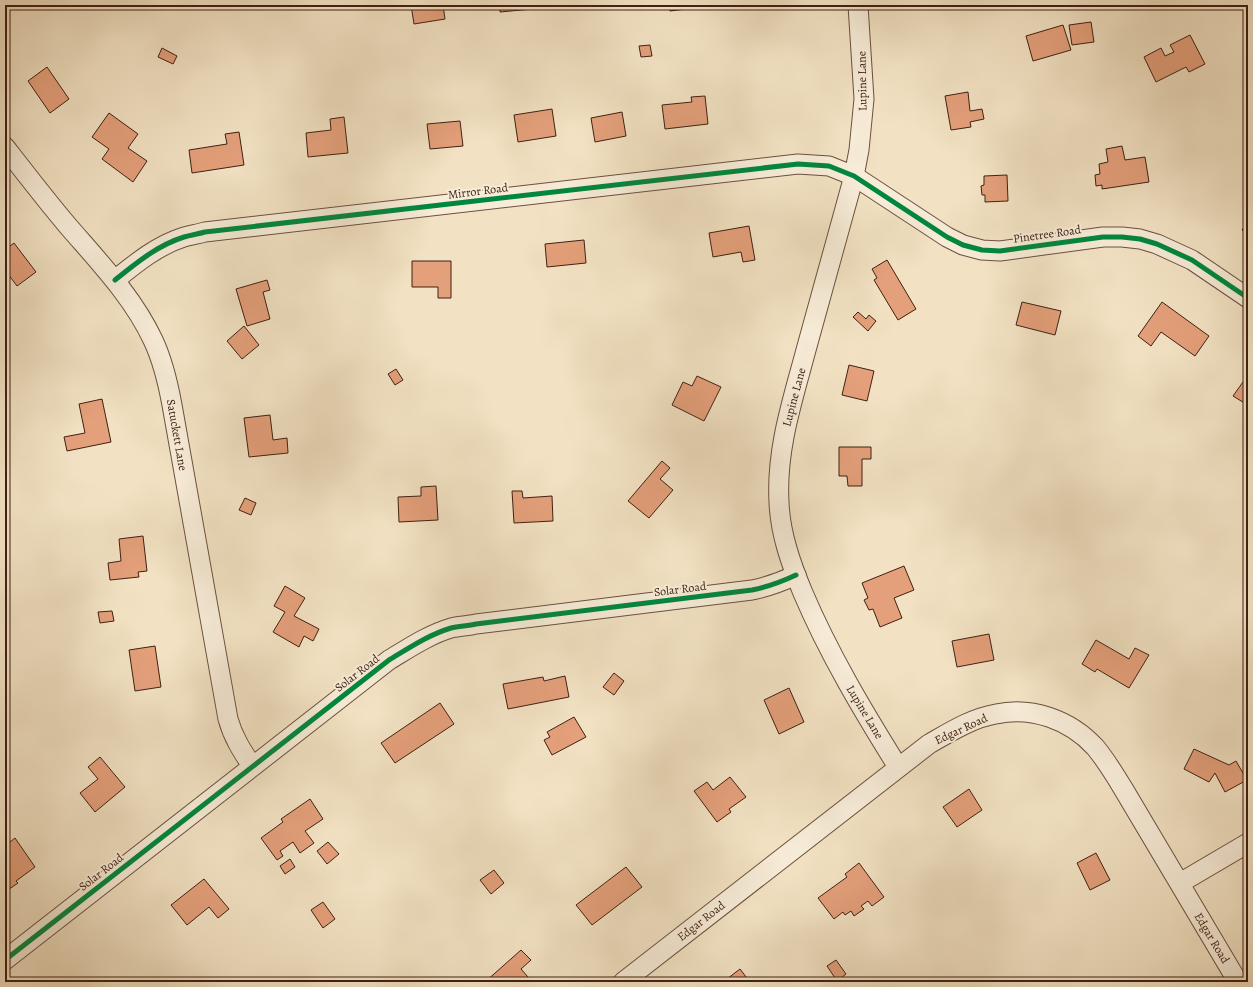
<svg xmlns="http://www.w3.org/2000/svg" width="1253" height="987" font-family="Alegreya,serif">
  <style>
    .building { fill: #e4a07b; stroke: #3f2012 }
    .lines { fill: none; stroke-linecap: round; stroke-linejoin: round }
    .street-casing { stroke: #6c503e; stroke-width: 21 }
    .street { stroke: #f7ecd8; stroke-width: 19 }
    .cycleway-casing { stroke: #f7ecd8; stroke-width: 8 }
    .cycleway { stroke: #00873e; stroke-width: 5 }
    .labels { text-anchor: middle; dominant-baseline: central; stroke-width: 4; stroke-linejoin: round; paint-order: stroke }
    .street-label { font-size: 12px; fill: #3f2012; stroke: #f7ecd8 }
  </style>
  <rect width="100%" height="100%" fill="#f2e2c3"/>
  <filter id="stains"><feTurbulence type="fractalNoise" baseFrequency=".005" numOctaves="4"/><feColorMatrix values="0 0 0 0 .2 0 0 0 0 .09 0 0 0 0 .02 0 0 0 .5 -.17"/></filter>
  <radialGradient id="worn" r=".72"><stop offset=".6" stop-color="#630" stop-opacity="0"/><stop offset="1" stop-color="#630" stop-opacity=".3"/></radialGradient>
  <g class="building">
    <polygon points="411,5 443,5 445,19 414,24"/>
    <polygon points="500,5 543,5 543,8 500,12"/>
    <polygon points="650,5 693,5 694,8 670,11 669,6 650,9"/>
    <polygon points="1091,22 1094,42 1072,45 1069,25"/>
    <polygon points="1063,25 1071,50 1033,61 1026,36"/>
    <polygon points="1190,35 1205,64 1189,72 1186,67 1156,82 1144,57 1161,48 1165,56 1174,52 1170,45"/>
    <polygon points="650,45 652,56 641,57 639,46"/>
    <polygon points="162,48 177,56 173,64 158,57"/>
    <polygon points="47,67 69,99 50,113 28,81"/>
    <polygon points="968,92 970,111 982,109 984,119 970,122 971,127 951,130 945,96"/>
    <polygon points="705,96 708,124 665,129 662,105 692,102 691,97"/>
    <polygon points="552,109 556,136 518,142 514,115"/>
    <polygon points="622,112 626,136 595,142 591,118"/>
    <polygon points="109,113 138,134 128,148 147,161 133,182 102,159 109,149 92,137"/>
    <polygon points="344,117 348,153 308,157 306,133 331,130 330,119"/>
    <polygon points="460,121 463,146 430,149 427,124"/>
    <polygon points="239,132 244,165 192,173 189,150 227,144 225,134"/>
    <polygon points="1122,146 1125,160 1145,157 1149,182 1102,189 1102,185 1096,186 1095,175 1100,174 1099,164 1108,162 1106,149"/>
    <polygon points="1007,175 1008,201 985,202 985,195 982,195 981,186 984,185 984,176"/>
    <polygon points="1248,221 1248,234 1242,230"/>
    <polygon points="749,226 755,260 743,262 741,252 713,257 709,233"/>
    <polygon points="584,240 586,263 547,267 545,244"/>
    <polygon points="14,243 36,272 17,286 5,270 5,250"/>
    <polygon points="887,260 916,309 898,320 874,280 877,278 872,269"/>
    <polygon points="412,261 451,261 451,298 438,298 438,287 412,287"/>
    <polygon points="267,280 270,290 263,292 270,319 247,326 236,289"/>
    <polygon points="1022,302 1061,311 1055,335 1016,325"/>
    <polygon points="1162,302 1209,336 1195,356 1161,332 1151,346 1138,336"/>
    <polygon points="858,312 866,319 869,315 876,321 868,331 853,317"/>
    <polygon points="244,326 259,345 242,359 227,341"/>
    <polygon points="849,365 874,371 867,401 842,395"/>
    <polygon points="396,369 403,380 395,385 388,374"/>
    <polygon points="1248,375 1248,402 1246,404 1233,396"/>
    <polygon points="697,376 721,387 704,421 672,405 683,382 692,386"/>
    <polygon points="102,399 111,442 67,451 64,437 85,433 79,404"/>
    <polygon points="270,415 273,440 287,438 288,453 249,457 244,418"/>
    <polygon points="839,447 871,447 871,459 862,459 862,486 848,486 847,476 839,476"/>
    <polygon points="662,461 670,468 660,479 673,490 649,518 628,501"/>
    <polygon points="436,486 438,520 399,522 398,497 421,496 421,487"/>
    <polygon points="512,491 522,491 523,498 552,496 553,521 514,523"/>
    <polygon points="245,498 256,503 251,515 239,510"/>
    <polygon points="143,536 147,571 138,572 139,577 110,580 108,563 121,561 119,539"/>
    <polygon points="904,566 914,590 894,598 902,618 880,627 873,609 869,610 864,600 868,598 862,583"/>
    <polygon points="285,586 305,598 294,616 319,629 313,641 304,636 299,647 273,632 285,612 274,606"/>
    <polygon points="112,611 114,621 100,623 98,612"/>
    <polygon points="989,634 994,660 957,667 952,641"/>
    <polygon points="1096,640 1129,659 1135,648 1149,655 1129,688 1097,669 1095,672 1082,664"/>
    <polygon points="155,646 161,687 135,691 129,650"/>
    <polygon points="614,673 624,681 614,695 603,687"/>
    <polygon points="565,676 569,697 508,709 503,684 543,677 544,681"/>
    <polygon points="789,688 804,722 779,734 764,700"/>
    <polygon points="440,703 454,724 395,763 381,743"/>
    <polygon points="574,717 586,737 552,755 544,740 550,737 547,732"/>
    <polygon points="1194,749 1229,765 1236,761 1247,780 1225,792 1215,773 1209,782 1184,769"/>
    <polygon points="100,757 125,787 95,812 80,793 98,779 88,767"/>
    <polygon points="730,777 746,797 729,809 731,812 717,822 694,791 707,782 713,790"/>
    <polygon points="969,789 982,810 957,827 943,807"/>
    <polygon points="310,799 323,819 305,831 314,843 300,853 293,842 280,851 283,856 277,860 261,838 283,822 281,819"/>
    <polygon points="15,838 35,867 16,881 18,883 5,892 5,858 10,855 5,846"/>
    <polygon points="328,842 339,854 327,864 317,851"/>
    <polygon points="1096,853 1110,880 1090,890 1077,863"/>
    <polygon points="290,859 295,867 285,874 280,866"/>
    <polygon points="859,863 884,897 872,906 868,901 861,906 864,909 854,916 851,911 845,915 843,912 834,919 818,898 847,877 845,874"/>
    <polygon points="626,867 642,887 592,925 576,905"/>
    <polygon points="494,870 504,883 491,894 480,880"/>
    <polygon points="204,879 229,909 218,918 209,907 187,925 171,905"/>
    <polygon points="323,902 335,919 323,928 311,910"/>
    <polygon points="521,950 531,960 521,969 528,977 523,982 485,982"/>
    <polygon points="836,960 846,974 837,981 827,966"/>
    <polygon points="740,969 750,982 723,982"/>
  </g>
  <g class="lines">
    <defs>
      <g id="street">
        <path d="M 858,5 L 864,99 L 859,150 L 854,176 C 838,234 822,292 806,350 C 793,399 776,449 779,502 C 780,533 791,564 803,593 C 829,654 863,711 898,767"/>
        <path d="M 5,147 C 26,174 46,200 68,226 C 99,262 133,297 153,340 C 163,361 168,383 172,405 L 228,719 C 233,737 242,751 252,766"/>
        <path d="M 115,280 C 136,263 158,245 184,237 C 191,235 198,234 205,232 L 798,164 L 829,166 L 854,176 L 947,237 L 963,245 L 982,250 L 1000,251 L 1103,237 L 1122,237 L 1140,239 L 1157,244 L 1192,260 L 1248,298"/>
        <polyline points="1180,883 1248,843"/>
        <path d="M 5,960 L 389,660 C 409,648 428,635 451,628 C 459,626 468,626 476,624 L 752,590 C 767,587 781,582 796,575"/>
        <path d="M 623,982 L 929,744 C 950,732 972,718 996,714 C 1032,706 1070,720 1095,747 C 1106,760 1115,775 1124,790 L 1238,982"/>
      </g>
    </defs>
    <use href="#street" class="street-casing"/>
    <use href="#street" class="street"/>
    <defs>
      <g id="cycleway">
        <path d="M 115,280 C 136,263 158,245 184,237 C 191,235 198,234 205,232 L 798,164 L 829,166 L 854,176 L 947,237 L 963,245 L 982,250 L 1000,251 L 1103,237 L 1122,237 L 1140,239 L 1157,244 L 1192,260 L 1248,298"/>
        <path d="M 5,960 L 389,660 C 409,648 428,635 451,628 C 459,626 468,626 476,624 L 752,590 C 767,587 781,582 796,575"/>
      </g>
    </defs>
    <use href="#cycleway" class="cycleway-casing"/>
    <use href="#cycleway" class="cycleway"/>
  </g>
  <g class="labels">
    <g class="street-label">
      <text transform="translate(862 81) rotate(-91)">Lupine Lane</text>
      <text transform="translate(478 191) rotate(-7)">Mirror Road</text>
      <text transform="translate(1047 234) rotate(-8)">Pinetree Road</text>
      <text transform="translate(794 397) rotate(-75)">Lupine Lane</text>
      <text transform="translate(177 435) rotate(80)">Satuckett Lane</text>
      <text transform="translate(680 589) rotate(-7)">Solar Road</text>
      <text transform="translate(357 673) rotate(-38)">Solar Road</text>
      <text transform="translate(865 712) rotate(59)">Lupine Lane</text>
      <text transform="translate(961 729) rotate(-25)">Edgar Road</text>
      <text transform="translate(101 872) rotate(-38)">Solar Road</text>
      <text transform="translate(701 921) rotate(-38)">Edgar Road</text>
      <text transform="translate(1212 938) rotate(59)">Edgar Road</text>
    </g>
  </g>
  <rect width="1253" height="987" fill="none" stroke="#f2e2c3" stroke-width="20"/>
  <rect x="6" y="6" width="1241" height="975" fill="none" stroke="#3f2012" stroke-width="2"/>
  <rect x="10" y="10" width="1233" height="967" fill="none" stroke="#3f2012"/>
  <rect width="100%" height="100%" filter="url(#stains)"/>
  <rect width="100%" height="100%" fill="url(#worn)"/>
</svg>
